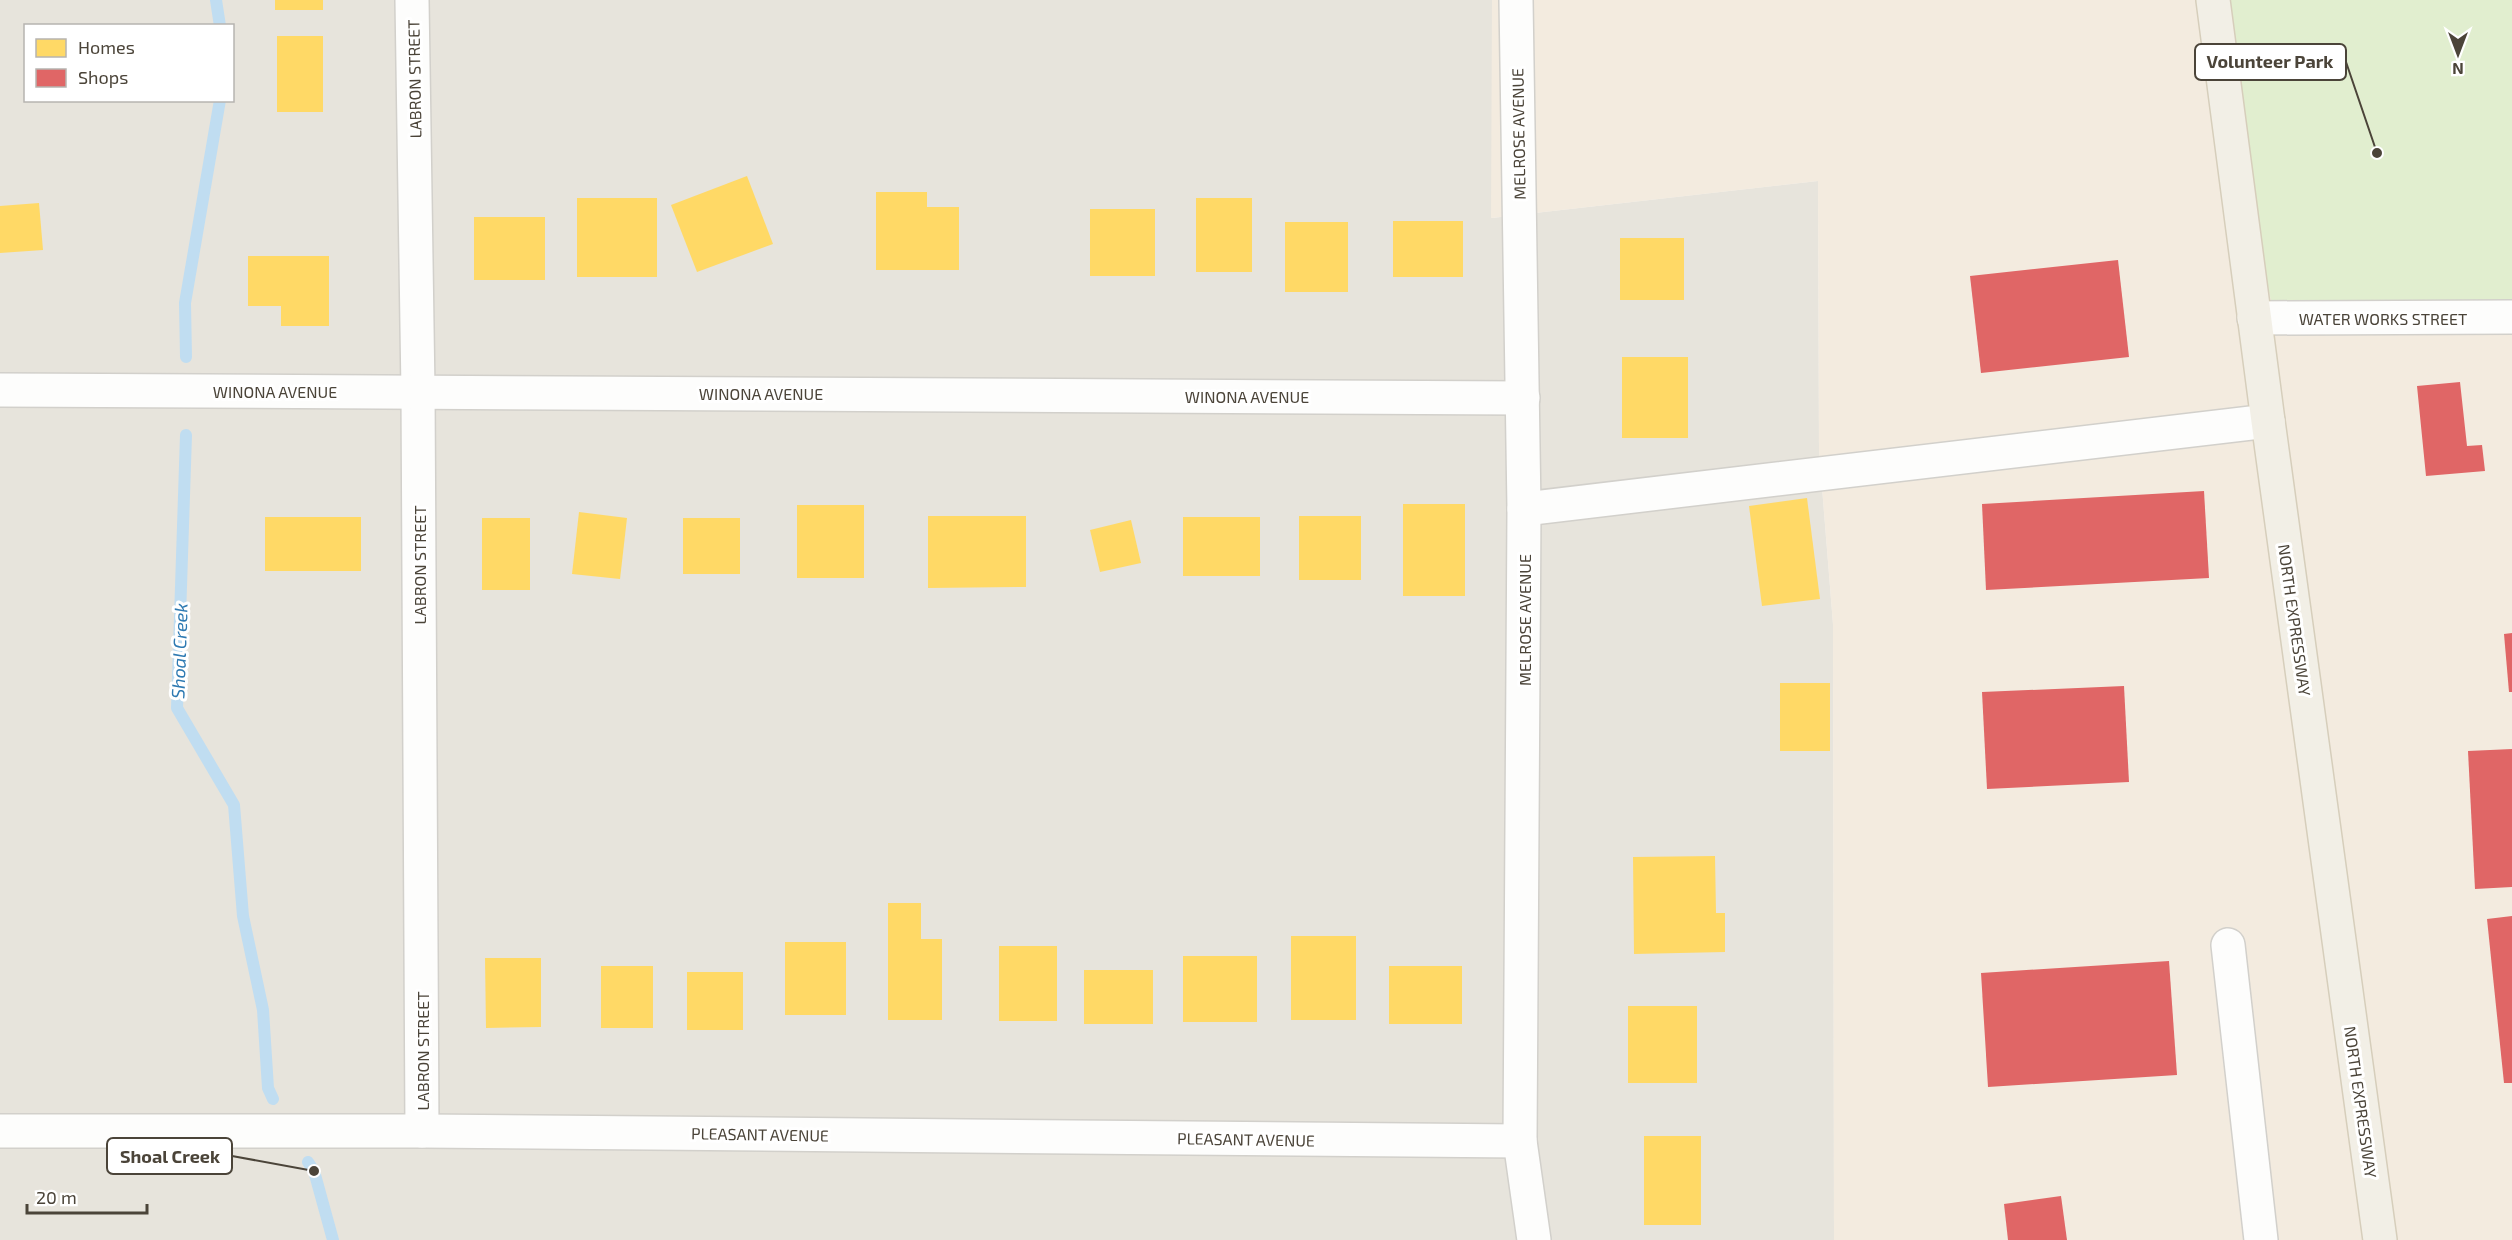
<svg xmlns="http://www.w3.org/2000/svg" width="2512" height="1240" font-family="'Exo 2',sans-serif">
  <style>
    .residential { fill: #e7e4dc; fill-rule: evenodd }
    .commercial { fill: #f3ebdf }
    .green { fill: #e1eecf }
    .homes { fill: #ffd966 }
    .shops { fill: #e06666 }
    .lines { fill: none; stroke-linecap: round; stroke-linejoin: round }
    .stream { stroke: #c0ddf1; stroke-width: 12 }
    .minor-casing { stroke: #d2d0cb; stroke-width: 36 }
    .major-casing { stroke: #d6cebb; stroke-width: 36 }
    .minor { stroke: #fdfdfc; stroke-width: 33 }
    .major { stroke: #f2efe6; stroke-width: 33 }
    .labels { text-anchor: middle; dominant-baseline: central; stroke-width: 6; stroke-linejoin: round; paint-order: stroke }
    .street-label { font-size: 16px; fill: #4b4439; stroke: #fff }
    .water-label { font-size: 18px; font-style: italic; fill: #2e7ab2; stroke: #fff }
    .leader { fill: none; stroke: #4b4439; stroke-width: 2 }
    .callout-dot { fill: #4b4439; stroke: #fff; stroke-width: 2 }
    .callout { fill: #fff; stroke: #4b4439; stroke-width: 2 }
    .callout-label { font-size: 18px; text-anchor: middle; font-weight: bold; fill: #4b4439 }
  </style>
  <rect width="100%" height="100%" fill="#f4f2ee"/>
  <path class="residential" d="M 0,0 L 1492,0 L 1492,218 L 1818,181 L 1819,450 L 1833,624 L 1834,1240 L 0,1240 ZM 26,26 L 232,26 L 232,100 L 26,100 Z"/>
  <polygon class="commercial" points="1492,0 2211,0 2512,308 2512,1240 1834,1240 1833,624 1819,450 1818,181 1491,218"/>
  <polygon class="green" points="2211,0 2512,0 2512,308 2272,306"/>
  <g class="homes">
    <rect x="275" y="0" width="48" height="10"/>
    <rect x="277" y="36" width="46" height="76"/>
    <polygon points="747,176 773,244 697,272 671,205"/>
    <polygon points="876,192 927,192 927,207 959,207 959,270 876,270"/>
    <rect x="577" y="198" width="80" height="79"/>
    <rect x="1196" y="198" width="56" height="74"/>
    <polygon points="39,203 43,250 0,253 0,206"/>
    <rect x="1090" y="209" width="65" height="67"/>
    <rect x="474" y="217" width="71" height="63"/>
    <rect x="1393" y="221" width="70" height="56"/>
    <rect x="1285" y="222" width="63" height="70"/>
    <rect x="1620" y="238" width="64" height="62"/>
    <polygon points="248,256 329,256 329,326 281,326 281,306 248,306"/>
    <rect x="1622" y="357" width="66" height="81"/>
    <polygon points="1807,498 1820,599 1762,606 1749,506"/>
    <rect x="1403" y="504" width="62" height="92"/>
    <rect x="797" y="505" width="67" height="73"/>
    <polygon points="579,512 627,518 620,579 572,574"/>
    <polygon points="928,516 1026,516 1026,587 928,588"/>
    <rect x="1299" y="516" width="62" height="64"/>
    <rect x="265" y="517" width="96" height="54"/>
    <rect x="1183" y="517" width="77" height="59"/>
    <rect x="482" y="518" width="48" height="72"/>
    <rect x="683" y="518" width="57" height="56"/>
    <polygon points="1131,520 1141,563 1100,572 1090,530"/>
    <rect x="1780" y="683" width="50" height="68"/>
    <polygon points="1715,856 1716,913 1725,913 1725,952 1634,954 1633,857"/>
    <polygon points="888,903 921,903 921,939 942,939 942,1020 888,1020"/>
    <rect x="1291" y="936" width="65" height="84"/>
    <rect x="785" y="942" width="61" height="73"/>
    <rect x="999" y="946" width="58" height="75"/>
    <rect x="1183" y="956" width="74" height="66"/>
    <polygon points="485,958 541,958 541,1027 486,1028"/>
    <rect x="601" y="966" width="52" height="62"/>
    <rect x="1389" y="966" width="73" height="58"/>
    <rect x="1084" y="970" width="69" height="54"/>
    <rect x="687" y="972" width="56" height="58"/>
    <rect x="1628" y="1006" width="69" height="77"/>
    <rect x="1644" y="1136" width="57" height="89"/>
  </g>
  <g class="shops">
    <polygon points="2118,260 2129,357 1981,373 1970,276"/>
    <polygon points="2460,382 2467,446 2482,445 2485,471 2426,476 2417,386"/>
    <polygon points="2204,491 2209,578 1986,590 1982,504"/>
    <polygon points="2512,633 2512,692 2509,692 2504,634"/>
    <polygon points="2124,686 2129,782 1987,789 1982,692"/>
    <polygon points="2512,749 2512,887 2475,889 2468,751"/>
    <polygon points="2512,916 2512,1083 2504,1083 2487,919"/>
    <polygon points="2169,961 2177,1075 1988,1087 1981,973"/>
    <polygon points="2061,1196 2067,1240 2008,1240 2004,1204"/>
  </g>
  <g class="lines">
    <g class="stream">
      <polyline points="216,0 220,26"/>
      <polyline points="186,357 185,303 220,100"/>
      <polyline points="186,435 177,708 234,805 243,916 263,1010 268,1088 273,1099"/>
      <polyline points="308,1162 314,1171 333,1240"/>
    </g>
    <defs>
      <g id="minor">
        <polyline points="412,0 418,391 422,1131"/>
        <polyline points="1516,0 1524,509 1520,1141 1534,1240"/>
        <polyline points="2254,318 2512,317"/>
        <polyline points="0,390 1523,398"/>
        <polyline points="1524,509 2268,421"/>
        <polyline points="2228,945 2261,1240"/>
        <polyline points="0,1131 422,1131 1520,1141"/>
      </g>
      <polyline id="major" points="2213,0 2268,421 2380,1240"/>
    </defs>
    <use href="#minor" class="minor-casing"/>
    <use href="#major" class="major-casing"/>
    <use href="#minor" class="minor"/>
    <use href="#major" class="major"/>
  </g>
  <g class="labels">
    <g class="street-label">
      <text transform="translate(414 79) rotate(-91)">LABRON STREET</text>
      <text transform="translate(1518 134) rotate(-91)">MELROSE AVENUE</text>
      <text x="2383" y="318">WATER WORKS STREET</text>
      <text x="275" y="391">WINONA AVENUE</text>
      <text x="761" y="393">WINONA AVENUE</text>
      <text x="1247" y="396">WINONA AVENUE</text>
      <text transform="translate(419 565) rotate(-90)">LABRON STREET</text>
      <text transform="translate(1524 620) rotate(-90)">MELROSE AVENUE</text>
      <text transform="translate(2295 620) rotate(82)">NORTH EXPRESSWAY</text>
      <text transform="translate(422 1051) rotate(-90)">LABRON STREET</text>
      <text transform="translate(2361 1102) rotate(82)">NORTH EXPRESSWAY</text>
      <text transform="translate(760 1134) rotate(1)">PLEASANT AVENUE</text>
      <text transform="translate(1246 1139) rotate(1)">PLEASANT AVENUE</text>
    </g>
    <g class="water-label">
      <text transform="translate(179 651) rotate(-88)">Shoal Creek</text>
    </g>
  </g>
  <path class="leader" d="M2377 153L2346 62M314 1171L232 1156"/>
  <g class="callout-dot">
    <circle cx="2377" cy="153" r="6"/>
    <circle cx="314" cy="1171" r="6"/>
  </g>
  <g class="callout">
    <rect x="2195" y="44" width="151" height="36" rx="6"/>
    <rect x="107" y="1138" width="125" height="36" rx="6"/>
  </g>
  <g class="callout-label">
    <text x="2270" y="68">Volunteer Park</text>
    <text x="170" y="1163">Shoal Creek</text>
  </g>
  <rect x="24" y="24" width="210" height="78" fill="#ffffff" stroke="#b7b4b0" stroke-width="1.5"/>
  <rect x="36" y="39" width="30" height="18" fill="#ffd966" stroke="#b7b4b0" stroke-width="1.5"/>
  <text x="78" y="54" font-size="18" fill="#4b4439">Homes</text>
  <rect x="36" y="69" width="30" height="18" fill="#e06666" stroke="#b7b4b0" stroke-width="1.5"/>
  <text x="78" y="84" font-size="18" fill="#4b4439">Shops</text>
  <g transform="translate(2458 54) rotate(180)" stroke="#ffffff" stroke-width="4.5" paint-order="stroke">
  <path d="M0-4.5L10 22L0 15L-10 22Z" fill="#4b4439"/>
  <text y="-9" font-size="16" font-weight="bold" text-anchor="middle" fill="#4b4439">N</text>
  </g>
  <path d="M27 1204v9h120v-9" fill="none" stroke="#4b4439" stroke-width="3"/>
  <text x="36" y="1204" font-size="18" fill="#4b4439" stroke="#ffffff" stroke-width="4.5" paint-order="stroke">20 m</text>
</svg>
